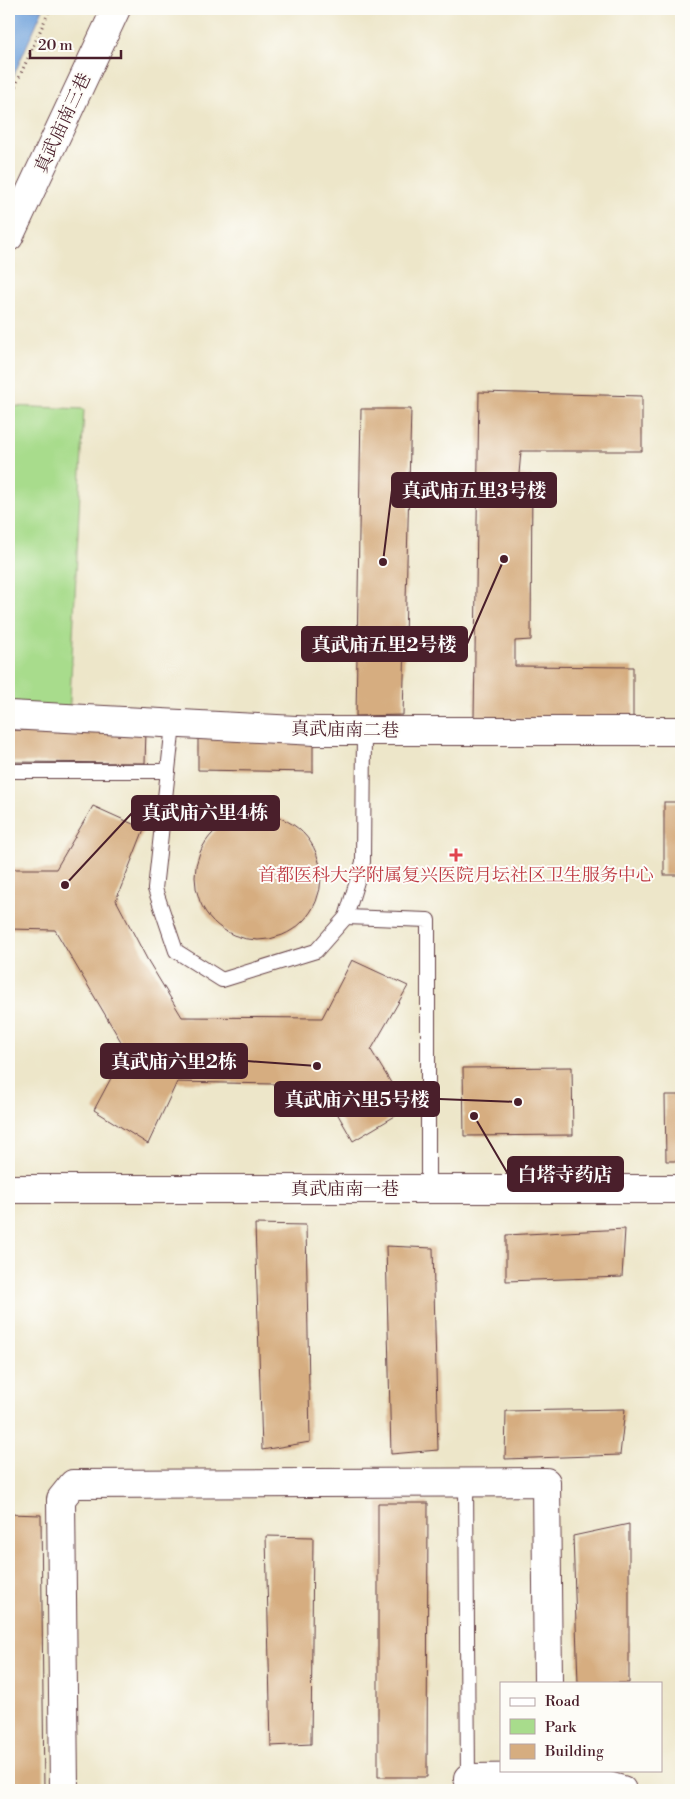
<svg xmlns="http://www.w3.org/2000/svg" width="690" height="1799" font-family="'Libre Bodoni','Noto Serif SC',serif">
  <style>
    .green { fill: #a8dc8c; stroke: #797e5c }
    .water { fill: #71a3dc; stroke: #5e6184 }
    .building { fill: #d6ad80 }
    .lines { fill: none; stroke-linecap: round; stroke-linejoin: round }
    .service-casing { stroke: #623d43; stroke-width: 16 }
    .minor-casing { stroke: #623d43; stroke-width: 30 }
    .path { stroke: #623d43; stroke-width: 3; stroke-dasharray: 1 4; stroke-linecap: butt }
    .service { stroke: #fff; stroke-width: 14 }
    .minor { stroke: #fff; stroke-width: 28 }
    .health-dot { fill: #e0444e; stroke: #fdfcf7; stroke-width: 2 }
    .labels { text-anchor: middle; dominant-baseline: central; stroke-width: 4; stroke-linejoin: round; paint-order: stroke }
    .street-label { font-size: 18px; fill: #4a1f2b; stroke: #fdfcf7 }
    .health-label { font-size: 18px; fill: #be3a42; stroke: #fdfcf7 }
    .leader { fill: none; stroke: #4a1f2b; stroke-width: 2 }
    .callout-dot { fill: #4a1f2b; stroke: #fdfcf7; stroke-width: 2 }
    .callout { fill: #4a1f2b; stroke: #4a1f2b; stroke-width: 2 }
    .callout-label { font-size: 19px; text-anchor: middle; font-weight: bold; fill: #fff }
  </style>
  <rect width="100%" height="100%" fill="#fdfcf7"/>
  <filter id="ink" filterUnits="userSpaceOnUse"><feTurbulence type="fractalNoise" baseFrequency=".02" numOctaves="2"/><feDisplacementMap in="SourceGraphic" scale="10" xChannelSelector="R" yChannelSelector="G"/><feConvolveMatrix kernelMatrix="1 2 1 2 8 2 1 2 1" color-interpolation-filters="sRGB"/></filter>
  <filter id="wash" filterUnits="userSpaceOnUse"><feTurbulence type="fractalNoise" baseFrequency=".0096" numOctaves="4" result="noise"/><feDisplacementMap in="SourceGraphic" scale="20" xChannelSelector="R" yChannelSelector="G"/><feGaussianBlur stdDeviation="1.12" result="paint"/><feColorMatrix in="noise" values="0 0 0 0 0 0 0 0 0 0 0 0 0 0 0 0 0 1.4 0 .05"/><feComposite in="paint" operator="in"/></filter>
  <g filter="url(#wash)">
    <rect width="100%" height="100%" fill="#ede6c9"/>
    <polygon class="green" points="9,406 84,409 69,720 9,715"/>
    <polygon class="water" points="9,9 43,9 9,86"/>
    <g id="blocks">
      <g class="building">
        <polygon points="479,392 642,396 642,451 521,451 519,474 532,477 531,640 515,641 515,666 633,667 633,720 474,718"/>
        <polygon points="361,409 411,409 403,715 356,716"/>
        <polygon points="9,730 146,731 145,763 9,762"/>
        <polygon points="198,739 313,740 313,772 198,770"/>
        <rect x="664" y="802" width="17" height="73"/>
        <polygon points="93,806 144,829 116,900 147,959 182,1017 322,1018 352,960 408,986 371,1050 407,1109 353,1141 321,1085 177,1082 148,1144 94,1110 126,1050 55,930 9,929 9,869 56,869"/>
        <circle cx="258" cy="877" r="63"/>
        <polygon points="572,1067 573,1135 464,1136 463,1068"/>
        <polygon points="665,1095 681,1095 681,1161 666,1161"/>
        <polygon points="255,1224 306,1225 310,1442 262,1450"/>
        <polygon points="625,1229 622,1277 506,1281 506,1235"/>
        <polygon points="386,1246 433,1248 438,1450 391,1454"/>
        <polygon points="625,1409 620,1455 505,1459 506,1411"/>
        <polygon points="378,1503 428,1503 427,1777 378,1777"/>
        <polygon points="9,1514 41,1515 44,1790 9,1790"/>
        <polygon points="629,1524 629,1683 578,1683 573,1536"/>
        <polygon points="266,1536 313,1537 311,1744 271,1746"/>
      </g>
    </g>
  </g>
  <g filter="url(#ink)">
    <use href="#blocks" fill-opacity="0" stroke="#623d43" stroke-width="1"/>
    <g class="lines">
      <defs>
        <g id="service">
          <polyline points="173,725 155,889 176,951 222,980 316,951 346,917 363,862 364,731"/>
          <polyline points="9,771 168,771"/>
          <polyline points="346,917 428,920 428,1190"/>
          <polyline points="466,1481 468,1782"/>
        </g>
        <g id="minor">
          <polyline points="9,237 116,9"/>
          <polyline points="9,715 316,731 681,731"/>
          <polyline points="9,1189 681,1189"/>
          <polyline points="468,1778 577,1777 622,1790"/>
          <polyline points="64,1790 61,1499 73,1484 546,1482 548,1683"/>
        </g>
      </defs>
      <use href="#service" class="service-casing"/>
      <use href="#minor" class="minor-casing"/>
      <polyline class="path" points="9,100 50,9"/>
      <use href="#service" class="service"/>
      <use href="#minor" class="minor"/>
    </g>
  </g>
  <path class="health-dot" d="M453.5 847.5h5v5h5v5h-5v5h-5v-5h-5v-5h5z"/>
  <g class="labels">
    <g class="street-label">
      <text transform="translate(63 123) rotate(-65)">真武庙南三巷</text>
      <text transform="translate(345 730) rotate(1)">真武庙南二巷</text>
      <text x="345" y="1189">真武庙南一巷</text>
    </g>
    <g class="health-label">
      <text x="456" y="875">首都医科大学附属复兴医院月坛社区卫生服务中心</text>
    </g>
  </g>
  <path class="leader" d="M383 562L392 490M504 559L467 644M65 885L132 813M317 1066L247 1061M518 1102L439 1099M474 1116L508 1174"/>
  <g class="callout-dot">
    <circle cx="383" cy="562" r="5"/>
    <circle cx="504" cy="559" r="5"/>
    <circle cx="65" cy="885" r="5"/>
    <circle cx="317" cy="1066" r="5"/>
    <circle cx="518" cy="1102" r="5"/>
    <circle cx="474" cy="1116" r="5"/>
  </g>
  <g class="callout">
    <rect x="392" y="473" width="164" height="34" rx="5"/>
    <rect x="302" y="627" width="165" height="34" rx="5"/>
    <rect x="132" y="796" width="147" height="34" rx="5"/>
    <rect x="101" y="1044" width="146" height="34" rx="5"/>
    <rect x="275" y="1082" width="164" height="34" rx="5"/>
    <rect x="508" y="1157" width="115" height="34" rx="5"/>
  </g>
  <g class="callout-label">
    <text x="474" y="497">真武庙五里3号楼</text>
    <text x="384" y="651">真武庙五里2号楼</text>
    <text x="205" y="819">真武庙六里4栋</text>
    <text x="174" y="1068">真武庙六里2栋</text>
    <text x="357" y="1106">真武庙六里5号楼</text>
    <text x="565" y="1181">白塔寺药店</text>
  </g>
  <rect width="690" height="1799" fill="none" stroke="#fdfcf7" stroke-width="30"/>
  <rect x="500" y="1682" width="162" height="90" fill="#fdfcf7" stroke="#b5a4a5"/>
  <rect x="510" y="1698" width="25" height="8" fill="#ffffff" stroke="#b5a4a5"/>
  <text x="545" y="1706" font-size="15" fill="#4a1f2b">Road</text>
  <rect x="510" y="1719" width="25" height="15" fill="#a8dc8c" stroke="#b5a4a5"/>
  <text x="545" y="1732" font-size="15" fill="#4a1f2b">Park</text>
  <rect x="510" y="1744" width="25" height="15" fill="#d6ad80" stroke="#b5a4a5"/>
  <text x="545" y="1756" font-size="15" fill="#4a1f2b">Building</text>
  <path d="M30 50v8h91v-8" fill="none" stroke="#4a1f2b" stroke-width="2.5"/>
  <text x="38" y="50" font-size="15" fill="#4a1f2b" stroke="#fdfcf7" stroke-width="4" paint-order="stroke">20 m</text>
</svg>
